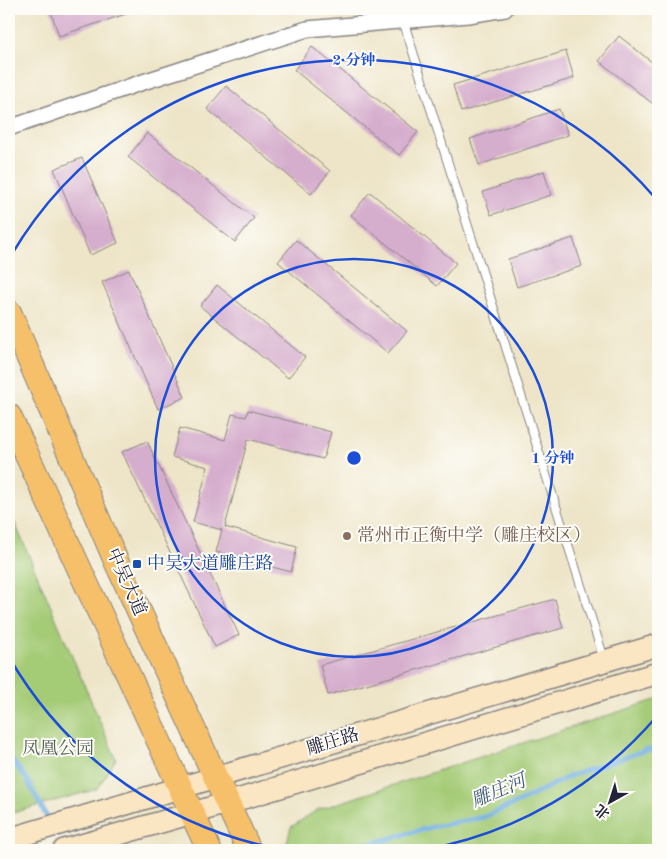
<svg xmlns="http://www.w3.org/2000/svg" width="667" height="859" font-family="'Old Standard TT','Noto Serif SC',serif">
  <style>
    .green { fill: #a4cb76; stroke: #637658 }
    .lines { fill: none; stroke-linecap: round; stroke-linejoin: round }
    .stream { stroke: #6dade0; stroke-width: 5 }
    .building { fill: #d5adcd }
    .lane-casing { stroke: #888482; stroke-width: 10 }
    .street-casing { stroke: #888482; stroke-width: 18 }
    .secondary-casing { stroke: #888482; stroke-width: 24 }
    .primary-casing { stroke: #888482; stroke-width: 26 }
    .lane { stroke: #fff; stroke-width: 8 }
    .street { stroke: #fff; stroke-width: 15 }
    .secondary { stroke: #fbe6c4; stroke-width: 21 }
    .primary { stroke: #f6c06b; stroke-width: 24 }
    .ring { fill: none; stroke: #1d4ed8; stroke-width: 2.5 }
    .education-dot { fill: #8d6e63; stroke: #fdfcf7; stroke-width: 2 }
    .transit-dot { fill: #1a4fb4; stroke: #fdfcf7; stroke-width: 2 }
    .labels { text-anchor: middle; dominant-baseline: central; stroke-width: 4; stroke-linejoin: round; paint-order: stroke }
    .education-label { font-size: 18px; fill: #785e54; stroke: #fdfcf7; text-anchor: start }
    .transit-label { font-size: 18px; fill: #164399; stroke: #fdfcf7; text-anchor: start }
    .street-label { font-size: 18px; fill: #22223b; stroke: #fdfcf7 }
    .park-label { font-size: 18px; fill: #505d50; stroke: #fdfcf7 }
    .water-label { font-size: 19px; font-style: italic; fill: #405a7d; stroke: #fdfcf7 }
    .centre { fill: #1d4ed8; stroke: #fdfcf7; stroke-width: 2.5 }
    .ring-label { font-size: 15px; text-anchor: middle; font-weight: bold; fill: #1d4ed8; stroke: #fdfcf7; stroke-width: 4; stroke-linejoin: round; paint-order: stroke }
  </style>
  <rect width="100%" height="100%" fill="#fdfcf7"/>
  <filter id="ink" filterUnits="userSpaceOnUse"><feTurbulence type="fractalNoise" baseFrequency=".02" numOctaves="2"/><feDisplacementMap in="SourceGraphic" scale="10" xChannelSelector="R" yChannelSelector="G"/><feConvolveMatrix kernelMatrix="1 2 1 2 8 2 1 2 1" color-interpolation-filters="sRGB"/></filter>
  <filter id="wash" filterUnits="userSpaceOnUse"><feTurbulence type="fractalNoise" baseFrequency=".0096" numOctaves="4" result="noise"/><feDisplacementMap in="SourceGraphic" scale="20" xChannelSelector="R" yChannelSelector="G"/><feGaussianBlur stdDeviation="1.12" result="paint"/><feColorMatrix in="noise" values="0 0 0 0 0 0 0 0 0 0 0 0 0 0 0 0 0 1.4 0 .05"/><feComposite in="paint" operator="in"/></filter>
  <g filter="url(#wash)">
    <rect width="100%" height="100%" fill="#eee5c8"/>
    <g class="green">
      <polygon points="9,509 116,759 97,789 9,814"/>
      <polygon points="658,699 658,848 651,850 285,850 291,827 317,810"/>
    </g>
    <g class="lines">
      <g class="stream">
        <polyline points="9,756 27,780 49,821"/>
        <polyline points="347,850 432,827 484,817 521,801 572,775 646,750 658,750"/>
      </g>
    </g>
    <g id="blocks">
      <g class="building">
        <polygon points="50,9 134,9 135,11 59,36"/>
        <polygon points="619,36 658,67 658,108 599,61"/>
        <polygon points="312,47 418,132 399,155 294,70"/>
        <polygon points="566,51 574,78 461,112 453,85"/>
        <polygon points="226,86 330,171 311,194 207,109"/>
        <polygon points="559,109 568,135 479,165 470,139"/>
        <polygon points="147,133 254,218 235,242 128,157"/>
        <polygon points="82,158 118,243 90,255 54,169"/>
        <polygon points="544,171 551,195 491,215 483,192"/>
        <polygon points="370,192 456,263 437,286 351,215"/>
        <polygon points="573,238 582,266 517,287 508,259"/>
        <polygon points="296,240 407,331 388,353 278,262"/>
        <polygon points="129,270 185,397 158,409 102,282"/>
        <polygon points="217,285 305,357 288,378 200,306"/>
        <polygon points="248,410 331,432 323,459 248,439 225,527 297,547 291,572 216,552 222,530 193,522 208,467 172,457 180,428 225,440 232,414 246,417"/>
        <polygon points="147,441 239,635 215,647 122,452"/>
        <polygon points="555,599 563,628 328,695 320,665"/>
      </g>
    </g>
  </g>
  <g filter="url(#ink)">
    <use href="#blocks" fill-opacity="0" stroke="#888482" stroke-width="1"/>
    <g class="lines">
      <defs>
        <polyline id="lane" points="403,20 604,659"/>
        <polyline id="street" points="9,128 143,82 307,29 468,15 505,9"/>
        <g id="secondary">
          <polyline points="9,839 658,645"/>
          <polyline points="64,850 227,803 658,673"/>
        </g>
        <g id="primary">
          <polyline points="9,312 116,561 249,850"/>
          <polyline points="9,416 209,850"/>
        </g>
      </defs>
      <use href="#lane" class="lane-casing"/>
      <use href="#street" class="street-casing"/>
      <use href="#secondary" class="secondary-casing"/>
      <use href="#primary" class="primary-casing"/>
      <use href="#lane" class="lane"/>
      <use href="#street" class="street"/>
      <use href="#secondary" class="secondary"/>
      <use href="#primary" class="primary"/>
    </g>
  </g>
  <g class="ring">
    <circle cx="354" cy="458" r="199"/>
    <path d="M657 716A398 398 0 0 1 423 850M285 850A398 398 0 0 1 9 657M9 259A398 398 0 0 1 657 200"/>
  </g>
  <circle class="education-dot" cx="347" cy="536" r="5"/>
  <rect class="transit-dot" x="132" y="559" width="10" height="10" rx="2.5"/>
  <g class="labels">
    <g class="education-label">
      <text x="357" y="536">常州市正衡中学（雕庄校区）</text>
    </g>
    <g class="transit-label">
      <text x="147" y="564">中吴大道雕庄路</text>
    </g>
    <g class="street-label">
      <text transform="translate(126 582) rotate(66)">中吴大道</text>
      <text transform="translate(333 742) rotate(-17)">雕庄路</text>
    </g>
    <g class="park-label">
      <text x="58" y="749">凤凰公园</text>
    </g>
    <g class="water-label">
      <text transform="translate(499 792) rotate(-23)">雕庄河</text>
    </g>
  </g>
  <circle cx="354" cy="458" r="8" class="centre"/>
  <g class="ring-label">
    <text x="354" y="65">2 分钟</text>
    <text x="553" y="463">1 分钟</text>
  </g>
  <rect width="667" height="859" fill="none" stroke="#fdfcf7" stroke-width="30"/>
  <g transform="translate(610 802) rotate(219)" stroke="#fdfcf7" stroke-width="4" paint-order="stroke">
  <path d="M0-4L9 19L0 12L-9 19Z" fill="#22223b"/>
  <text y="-8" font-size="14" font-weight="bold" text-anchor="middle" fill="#22223b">北</text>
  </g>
</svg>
